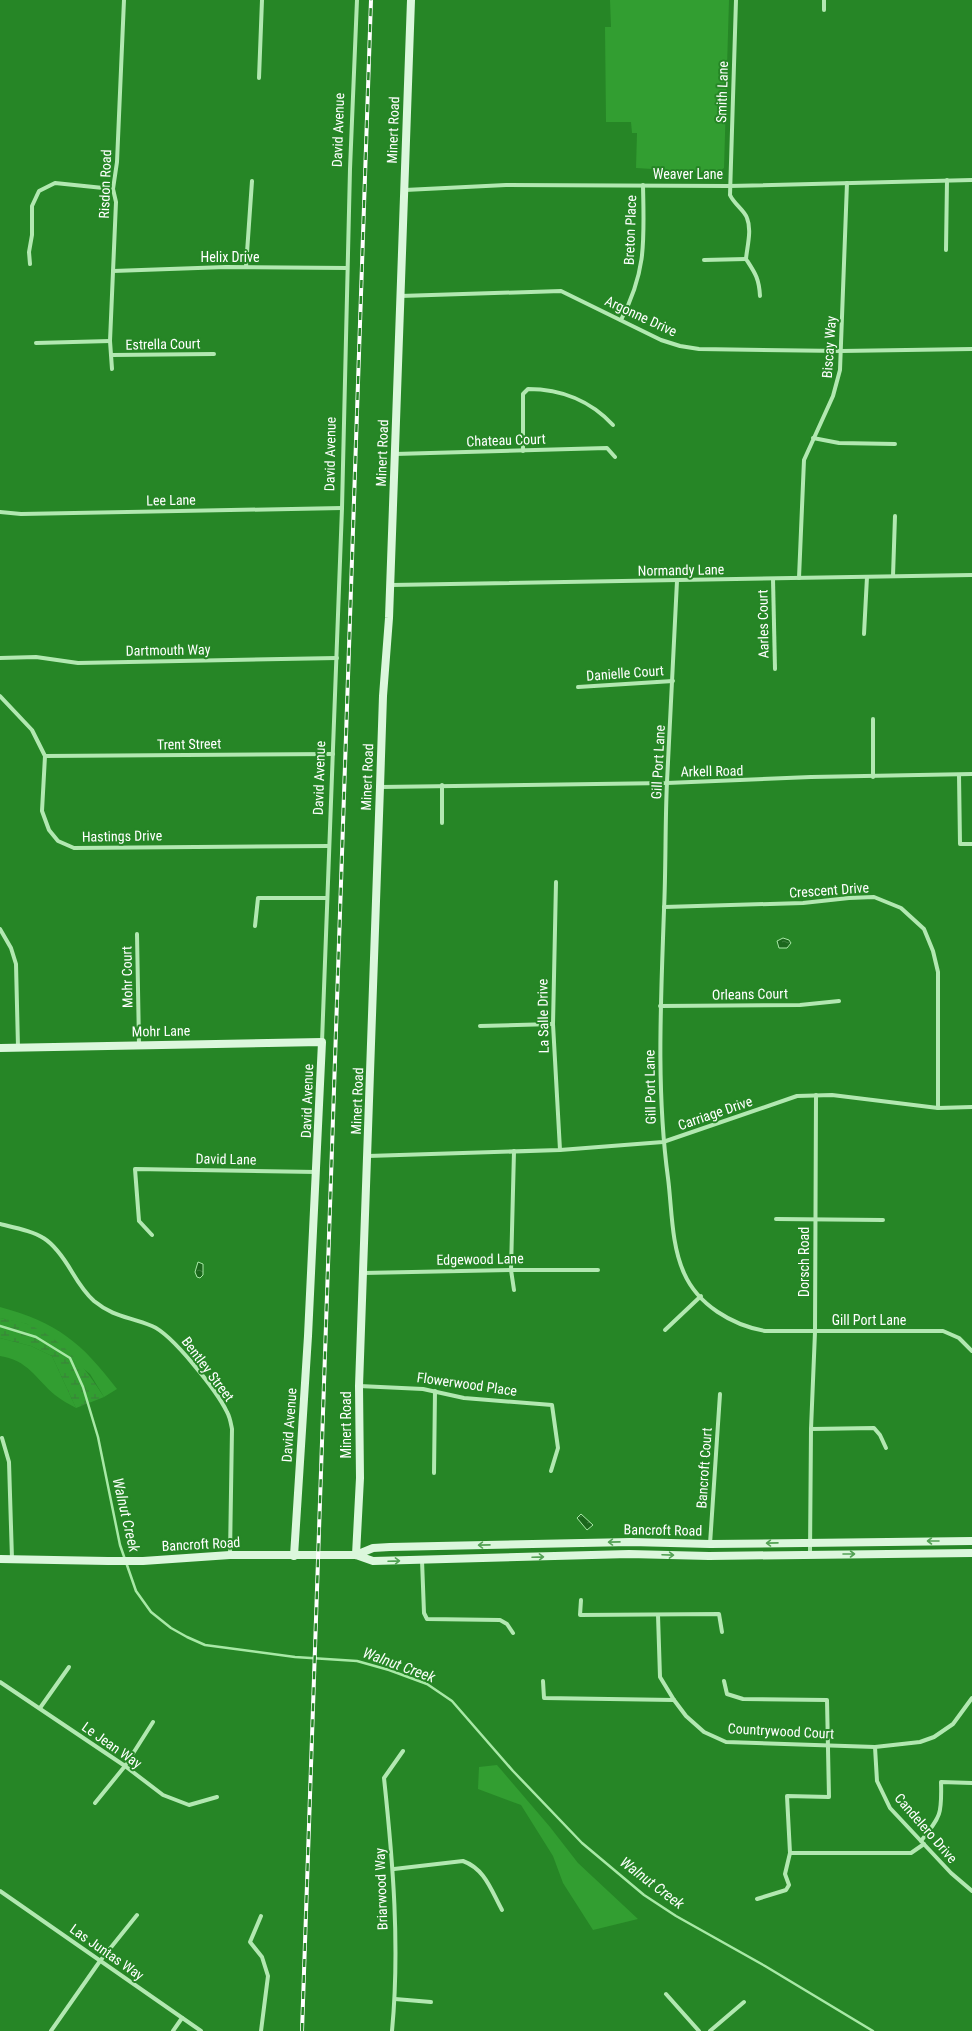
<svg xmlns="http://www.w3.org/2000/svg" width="972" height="2031" font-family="'Roboto Condensed',sans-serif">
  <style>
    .green { fill: #329e31 }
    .wetland { fill: url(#wetland-marsh) }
    .water { fill: url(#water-ripples); stroke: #a8e9a6 }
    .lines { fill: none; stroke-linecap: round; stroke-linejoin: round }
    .stream { stroke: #a8e9a6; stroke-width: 2.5 }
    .street { stroke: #b2e8b1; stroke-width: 4 }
    .secondary { stroke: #dbf7dc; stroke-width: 8 }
    .rail-casing { stroke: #fff; stroke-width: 4 }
    .rail { stroke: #268626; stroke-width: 2.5; stroke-dasharray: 8; stroke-linecap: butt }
    .oneway { stroke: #53a254 }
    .labels { text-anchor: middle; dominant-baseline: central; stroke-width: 4; stroke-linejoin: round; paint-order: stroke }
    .street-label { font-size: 14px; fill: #fff; stroke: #268626 }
    .water-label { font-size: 15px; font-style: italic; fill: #f8fef8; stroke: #268626 }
  </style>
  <defs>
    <pattern id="wetland-marsh" width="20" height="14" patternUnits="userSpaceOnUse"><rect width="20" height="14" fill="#329e31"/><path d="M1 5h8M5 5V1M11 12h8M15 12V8" fill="none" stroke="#3b813a"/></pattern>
    <pattern id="water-ripples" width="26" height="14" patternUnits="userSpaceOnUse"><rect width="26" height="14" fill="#1b671c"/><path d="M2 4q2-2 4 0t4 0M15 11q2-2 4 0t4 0" fill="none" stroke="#3d7e3e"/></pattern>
  </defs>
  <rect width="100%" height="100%" fill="#268626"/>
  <g class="green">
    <polygon points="610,0 729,0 724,168 717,173 636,168 637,133 632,133 631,122 606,122 605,27 611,27"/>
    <path d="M 0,1307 C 57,1322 82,1343 117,1389 L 104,1397 L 90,1374 L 27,1324 L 0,1318 Z"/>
    <path d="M 0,1338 L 31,1346 L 52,1356 L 76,1408 C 69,1404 61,1400 55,1395 C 36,1379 28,1360 0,1356 Z"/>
    <polygon points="497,1765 550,1827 578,1863 638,1919 593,1930 563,1883 553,1856 521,1805 478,1789 479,1767"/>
  </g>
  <path class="wetland" d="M 0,1318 C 9,1320 19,1321 27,1324 C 61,1337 85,1367 104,1397 L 76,1408 L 52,1356 L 31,1346 L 0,1338 Z"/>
  <g class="water">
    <polygon points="783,938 789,940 791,943 787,948 779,948 777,941"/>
    <polygon points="198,1262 203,1264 203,1275 200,1278 197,1277 195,1272"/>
    <polygon points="581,1514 593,1525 587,1530 577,1518"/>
  </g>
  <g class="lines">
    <polyline class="stream" points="0,1326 36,1337 70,1358 83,1387 98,1437 120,1545 136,1591 151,1612 171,1628 187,1637 205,1645 295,1657 357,1661 389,1670 427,1684 452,1701 513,1771 582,1843 644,1895 676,1916 765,1966 873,2031"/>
    <g class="street">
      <path d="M 736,0 L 730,195 C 734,204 745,211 747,218 C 752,230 747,247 746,259 C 755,273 759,278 760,296"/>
      <polyline points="824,10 824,0"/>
      <polyline points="259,78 262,0"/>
      <polyline points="405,190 506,185 729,186 972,180"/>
      <polyline points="946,250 947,180"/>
      <polyline points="704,260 746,259"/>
      <polyline points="30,264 29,252 32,235 32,206 39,191 55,183 113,189"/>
      <polyline points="246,267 252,181"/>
      <polyline points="113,271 226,267 347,268"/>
      <polyline points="400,296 561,291 661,340 680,346 699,349 841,351 972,349"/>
      <path d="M 621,320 C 647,270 644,240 643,185"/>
      <polyline points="36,343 110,341"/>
      <polyline points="112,355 214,354"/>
      <polyline points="112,369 110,341 116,202 113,189 117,162 124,0"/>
      <polyline points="813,438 839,443 895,444"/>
      <path d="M 523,451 L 523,394 L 528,389 C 561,389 591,401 613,425"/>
      <polyline points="395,454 607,448 615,457"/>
      <polyline points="0,512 21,514 342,508"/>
      <polyline points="893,576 895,516"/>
      <polyline points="799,578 804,460 833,396 840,370 847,183"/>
      <polyline points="773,579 775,669"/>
      <path d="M 677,581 C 674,648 670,715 667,782 C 665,824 666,867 664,910 C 661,999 656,1089 668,1178 C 672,1209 671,1244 684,1273 C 698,1305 732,1325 765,1331 L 943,1331 L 959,1338 L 972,1351"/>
      <polyline points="391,585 972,575"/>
      <polyline points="864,634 867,577"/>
      <polyline points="0,658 36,657 78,663 337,658"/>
      <polyline points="578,687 673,681"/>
      <polyline points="0,696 32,730 45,756 42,811 49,830 58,841 74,848 329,846"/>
      <polyline points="45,756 333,754"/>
      <polyline points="959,775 960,844 972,844"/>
      <polyline points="873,777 873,719"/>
      <polyline points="442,785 442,823"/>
      <polyline points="380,787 667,783 811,777 972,774"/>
      <polyline points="556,882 553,1024 560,1150"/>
      <polyline points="664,907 803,903 849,898 874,897 901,908 924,929 933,951 938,972 938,1108"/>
      <polyline points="255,926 258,898 327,898"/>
      <polyline points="0,929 11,948 16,964 18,1047"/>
      <polyline points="137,934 139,1044"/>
      <polyline points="660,1006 800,1005 839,1001"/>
      <polyline points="480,1026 553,1024"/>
      <polyline points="322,1042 342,508 350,169 357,0"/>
      <polyline points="514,1151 511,1270 514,1290"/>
      <polyline points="368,1156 560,1150 663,1142 797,1096 832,1095 938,1108 972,1107"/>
      <polyline points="776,1219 883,1220"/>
      <path d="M 0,1224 C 41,1234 50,1235 72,1272 C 78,1282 85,1293 94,1301 C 115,1318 128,1316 152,1326 C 172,1334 217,1391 227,1412 C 230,1417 231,1424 232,1429 L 230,1555"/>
      <polyline points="152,1235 139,1221 135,1169 317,1172"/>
      <polyline points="363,1273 511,1270 598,1270"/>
      <polyline points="665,1330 701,1296"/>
      <polyline points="359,1386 423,1389 464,1398 552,1405 558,1448 551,1471"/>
      <polyline points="811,1429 874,1428 880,1435 886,1448"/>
      <polyline points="2,1438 9,1462 12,1559"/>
      <polyline points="434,1473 435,1391"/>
      <polyline points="710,1544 720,1394"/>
      <polyline points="810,1554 811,1429 815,1332 816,1095"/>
      <polyline points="422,1560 424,1613 427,1619 500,1620 507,1624 513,1633"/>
      <polyline points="581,1600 580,1615 719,1614 722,1632"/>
      <polyline points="658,1615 660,1677 674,1700 686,1716 704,1732 726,1742 875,1747 920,1742 934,1737 953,1724 972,1698"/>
      <polyline points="543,1681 544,1698 674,1700"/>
      <polyline points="724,1681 727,1694 743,1699 827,1700 829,1797 787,1796 790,1853 785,1874 789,1885 786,1890 757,1899"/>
      <polyline points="0,1682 125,1766 163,1795 189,1805 217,1797"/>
      <polyline points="40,1708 69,1667"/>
      <polyline points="875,1747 877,1781 890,1808 951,1873 972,1891"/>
      <polyline points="95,1803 125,1766 153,1722"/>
      <path d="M 921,1841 C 941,1816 942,1814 941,1782 L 972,1783"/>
      <polyline points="790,1853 911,1853 924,1844"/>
      <path d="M 394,1869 L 463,1861 C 485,1869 491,1890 502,1910"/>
      <polyline points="0,1891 201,2031"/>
      <polyline points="261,1916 250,1942 262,1957 268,1976 261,2031"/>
      <polyline points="666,1994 699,2031"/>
      <polyline points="395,1999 431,2002"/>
      <polyline points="51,2031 100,1961 137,1915"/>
      <polyline points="173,2031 182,2018"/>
      <path d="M 392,2031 C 400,1947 393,1862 384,1778 L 403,1751"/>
      <polyline points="710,2031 744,2002"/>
    </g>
    <g class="secondary">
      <polyline points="0,1048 322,1042 308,1336 294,1556"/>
      <polyline points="356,1555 360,1478 359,1386 380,787 383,696 389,618 411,0"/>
      <polyline points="356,1555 373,1548 390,1547 631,1542 710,1544 972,1541"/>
      <polyline points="0,1559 108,1561 143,1561 230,1555 356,1555 373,1561 629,1554 709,1556 972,1553"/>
    </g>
    <defs>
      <polyline id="rail" points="302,2031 371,0"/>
    </defs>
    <use href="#rail" class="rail-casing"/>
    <use href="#rail" class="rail"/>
  </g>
  <defs><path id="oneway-shaft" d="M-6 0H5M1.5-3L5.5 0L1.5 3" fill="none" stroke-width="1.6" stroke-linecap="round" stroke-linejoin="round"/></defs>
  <g class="oneway">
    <use href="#oneway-shaft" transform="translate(933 1541) rotate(180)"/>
    <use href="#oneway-shaft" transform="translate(614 1542) rotate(179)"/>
    <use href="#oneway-shaft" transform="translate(772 1543) rotate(179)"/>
    <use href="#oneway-shaft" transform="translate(484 1545) rotate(179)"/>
    <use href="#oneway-shaft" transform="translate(849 1554)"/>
    <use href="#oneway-shaft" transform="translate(668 1555) rotate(2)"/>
    <use href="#oneway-shaft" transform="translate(538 1557) rotate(-2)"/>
    <use href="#oneway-shaft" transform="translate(394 1561) rotate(-2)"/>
  </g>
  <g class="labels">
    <g class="street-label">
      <text transform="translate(722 92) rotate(-88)">Smith Lane</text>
      <text transform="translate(338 130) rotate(-88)">David Avenue</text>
      <text transform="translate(393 130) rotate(-88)">Minert Road</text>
      <text x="688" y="174">Weaver Lane</text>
      <text transform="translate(105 184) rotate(-88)">Risdon Road</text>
      <text transform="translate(630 230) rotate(-88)">Breton Place</text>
      <text x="230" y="257">Helix Drive</text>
      <text transform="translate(641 316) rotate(25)">Argonne Drive</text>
      <text transform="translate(163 344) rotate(-1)">Estrella Court</text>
      <text transform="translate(829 347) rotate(-86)">Biscay Way</text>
      <text transform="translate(506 440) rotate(-2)">Chateau Court</text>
      <text transform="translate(382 453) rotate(-88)">Minert Road</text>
      <text transform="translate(330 454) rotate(-89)">David Avenue</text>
      <text transform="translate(171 500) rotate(-1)">Lee Lane</text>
      <text transform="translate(681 570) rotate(-1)">Normandy Lane</text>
      <text transform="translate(763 624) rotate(-91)">Aarles Court</text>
      <text transform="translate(168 650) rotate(-1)">Dartmouth Way</text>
      <text transform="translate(625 673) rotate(-4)">Danielle Court</text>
      <text transform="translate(189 744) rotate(-1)">Trent Street</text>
      <text transform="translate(658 762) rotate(-87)">Gill Port Lane</text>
      <text transform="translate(712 771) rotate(-1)">Arkell Road</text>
      <text transform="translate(367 777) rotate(-88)">Minert Road</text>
      <text transform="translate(319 778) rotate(-88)">David Avenue</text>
      <text transform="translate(122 836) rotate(-1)">Hastings Drive</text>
      <text transform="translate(829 890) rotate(-4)">Crescent Drive</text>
      <text transform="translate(127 977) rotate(-91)">Mohr Court</text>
      <text transform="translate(750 994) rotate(-1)">Orleans Court</text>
      <text transform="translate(543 1016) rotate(-91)">La Salle Drive</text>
      <text transform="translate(161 1031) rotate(-1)">Mohr Lane</text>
      <text transform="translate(650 1087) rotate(-91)">Gill Port Lane</text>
      <text transform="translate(307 1101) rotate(-88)">David Avenue</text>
      <text transform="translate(357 1101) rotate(-88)">Minert Road</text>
      <text transform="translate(715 1113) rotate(-19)">Carriage Drive</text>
      <text transform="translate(226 1159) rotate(1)">David Lane</text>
      <text transform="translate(480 1259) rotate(-1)">Edgewood Lane</text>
      <text transform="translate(804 1262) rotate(-90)">Dorsch Road</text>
      <text x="869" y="1320">Gill Port Lane</text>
      <text transform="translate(208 1369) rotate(53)">Bentley Street</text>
      <text transform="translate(467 1384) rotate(8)">Flowerwood Place</text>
      <text transform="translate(289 1425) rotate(-86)">David Avenue</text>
      <text transform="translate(346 1425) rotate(-90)">Minert Road</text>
      <text transform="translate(704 1468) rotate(-86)">Bancroft Court</text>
      <text transform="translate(663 1530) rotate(1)">Bancroft Road</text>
      <text transform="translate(201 1544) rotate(-3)">Bancroft Road</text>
      <text transform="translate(781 1731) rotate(3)">Countrywood Court</text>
      <text transform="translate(112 1745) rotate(35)">Le Jean Way</text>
      <text transform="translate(926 1828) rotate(49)">Candelero Drive</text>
      <text transform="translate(381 1889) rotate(-92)">Briarwood Way</text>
      <text transform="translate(107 1952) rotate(35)">Las Juntas Way</text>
    </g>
    <g class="water-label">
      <text transform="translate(126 1515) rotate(77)">Walnut Creek</text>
      <text transform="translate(399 1665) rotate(20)">Walnut Creek</text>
      <text transform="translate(652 1883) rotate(37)">Walnut Creek</text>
    </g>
  </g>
</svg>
